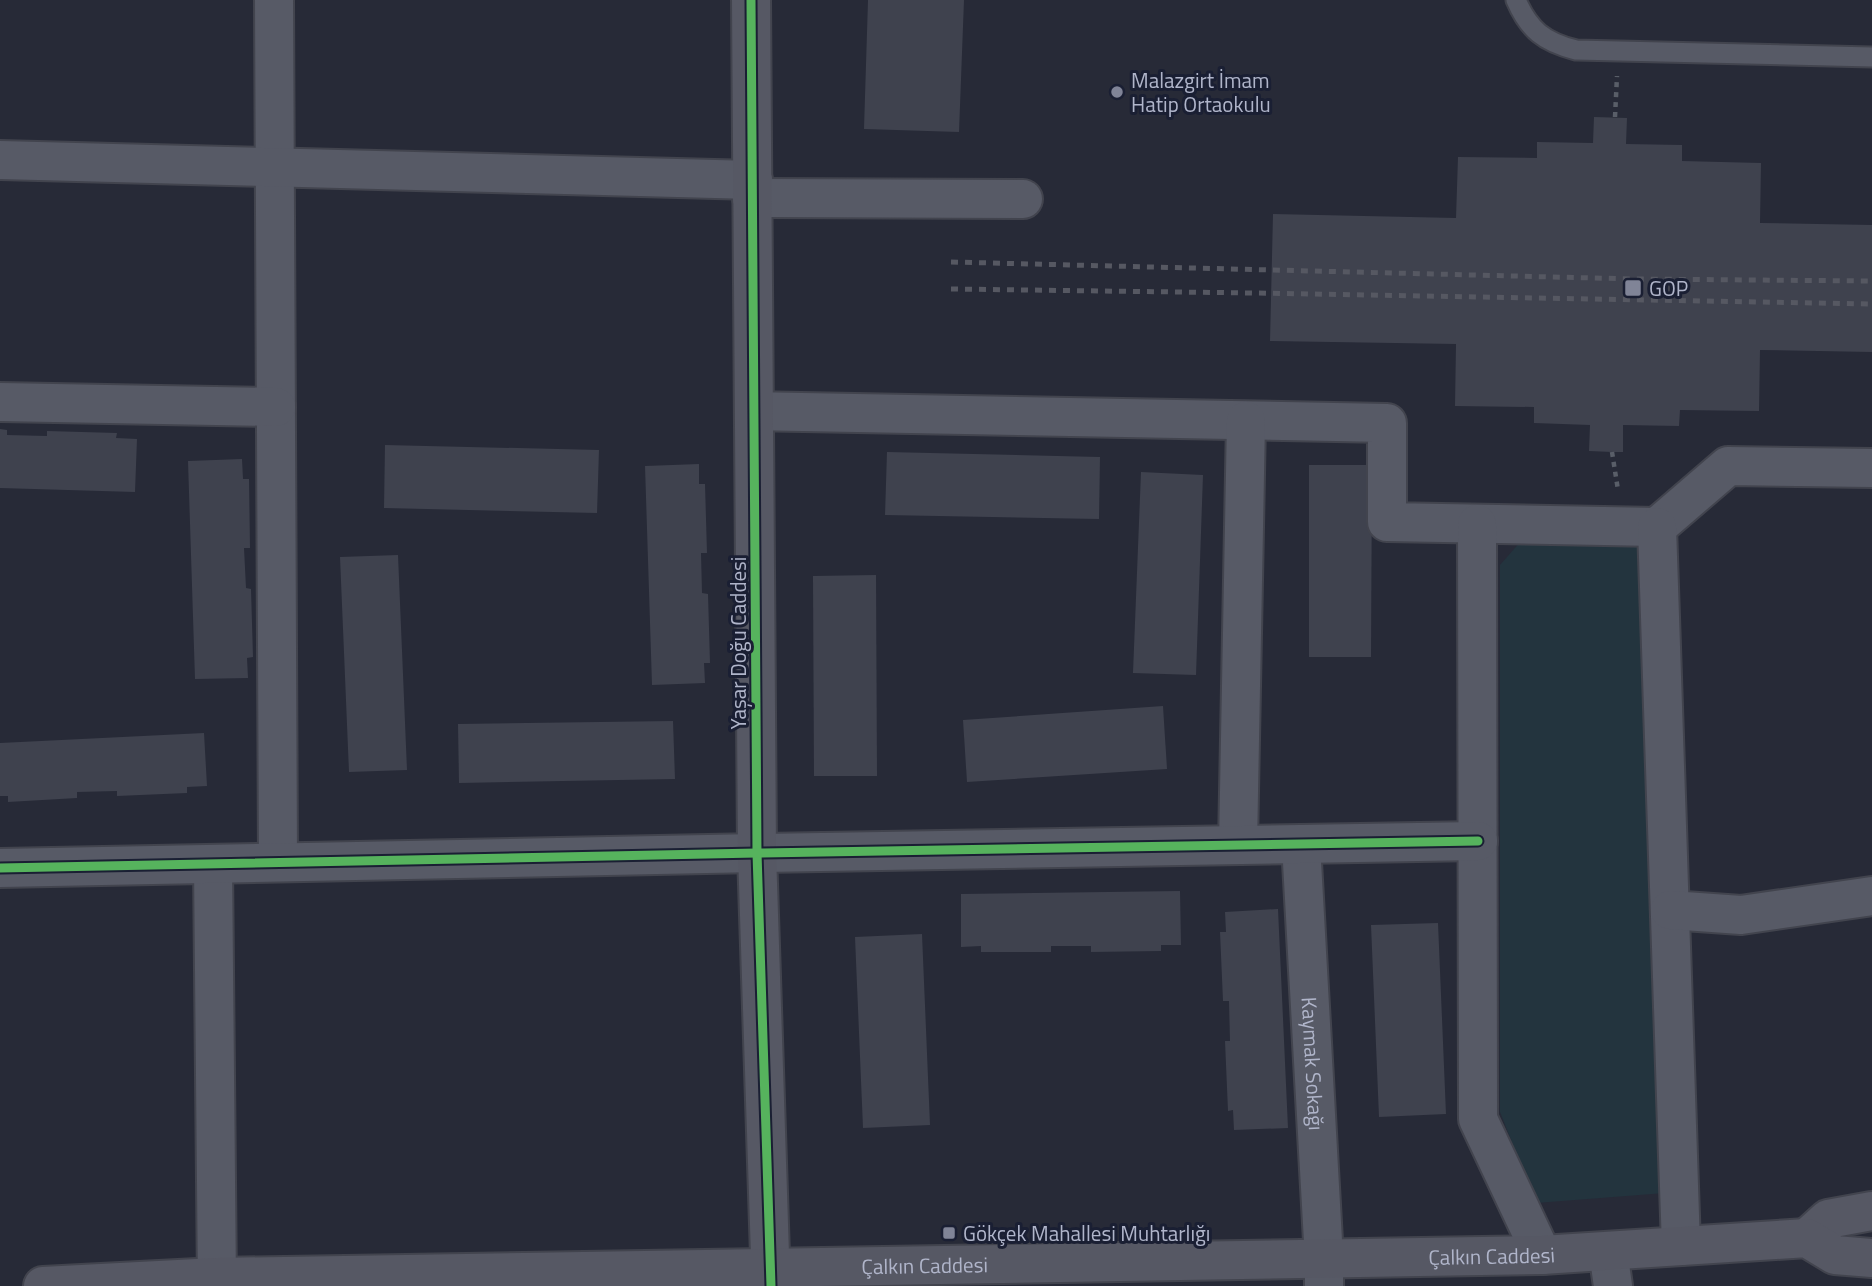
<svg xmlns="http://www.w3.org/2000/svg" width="1872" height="1286" font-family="'Titillium Web',sans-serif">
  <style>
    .green { fill: #23343e }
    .building { fill: #3f424e }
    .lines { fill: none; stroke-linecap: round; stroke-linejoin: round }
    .lane-casing { stroke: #42444e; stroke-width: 23 }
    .street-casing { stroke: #42444e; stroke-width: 42 }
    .secondary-casing { stroke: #42444e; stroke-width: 42 }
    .path { stroke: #595e68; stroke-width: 4.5; stroke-dasharray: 5 5; stroke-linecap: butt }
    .lane { stroke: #575a66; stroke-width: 19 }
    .street { stroke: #575a66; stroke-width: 38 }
    .secondary { stroke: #565864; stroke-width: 38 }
    .rail { stroke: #565862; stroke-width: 5; stroke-dasharray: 7 7; stroke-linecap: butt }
    .cycleway-casing { stroke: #1a1f33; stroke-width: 13 }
    .cycleway { stroke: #56b35d; stroke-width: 9 }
    .poi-dot { fill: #808497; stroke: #1a1f33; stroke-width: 2.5 }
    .labels { text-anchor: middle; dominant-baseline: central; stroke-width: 6; stroke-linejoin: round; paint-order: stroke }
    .poi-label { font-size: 21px; fill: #b0b5ca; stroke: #1a1f33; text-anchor: start }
    .street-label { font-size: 21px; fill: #b0b5ca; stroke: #1a1f33 }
  </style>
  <rect width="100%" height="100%" fill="#272a37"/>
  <polygon class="green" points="1522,540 1643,543 1665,1193 1536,1203 1500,1112 1500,565"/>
  <g class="building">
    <polygon points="868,0 964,0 959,132 864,129"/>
    <polygon points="1594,117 1627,118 1626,144 1682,145 1682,161 1761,163 1760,223 1872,225 1872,352 1760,350 1759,411 1680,410 1679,426 1623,425 1623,452 1612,452 1589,451 1590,425 1534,423 1534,407 1455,406 1456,344 1270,341 1273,214 1456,218 1458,157 1537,158 1537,142 1593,143"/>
    <polygon points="0,429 7,430 7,435 47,436 47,431 117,433 116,438 137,439 135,492 0,488"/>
    <polygon points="385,445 599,450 597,513 384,508"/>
    <polygon points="887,452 1100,457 1099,519 885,515"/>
    <polygon points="242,459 243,479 249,479 250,548 244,548 246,588 251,589 253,657 247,658 248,678 195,679 188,461"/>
    <polygon points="699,464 699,484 705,484 707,553 701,553 702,593 708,594 710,663 704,663 705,683 652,685 645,466"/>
    <polygon points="1309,465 1372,465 1371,657 1309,657"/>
    <polygon points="1141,472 1203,475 1196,675 1133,673"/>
    <polygon points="398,555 407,770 349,772 340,557"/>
    <polygon points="876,575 877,776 814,776 813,576"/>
    <polygon points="1163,706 1167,769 967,782 963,720"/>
    <polygon points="673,721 675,779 459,783 458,724"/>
    <polygon points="204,733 207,786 187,787 187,793 117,796 117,791 77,792 77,798 8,802 8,796 0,796 0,743"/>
    <polygon points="1180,891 1181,945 1161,945 1161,951 1091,952 1091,946 1051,946 1051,952 981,952 981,946 961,947 961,894"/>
    <polygon points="1278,909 1288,1128 1234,1130 1233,1110 1228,1111 1225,1041 1230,1041 1229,1001 1223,1001 1220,932 1226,932 1225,912"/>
    <polygon points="1438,923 1446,1114 1379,1117 1371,925"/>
    <polygon points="922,934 930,1125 863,1128 855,937"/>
  </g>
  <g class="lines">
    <defs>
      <path id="lane" d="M 1516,0 C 1529,30 1544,42 1576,50 L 1872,57"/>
      <g id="street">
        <polyline points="274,0 278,862"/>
        <polyline points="0,160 753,180"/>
        <polyline points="752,198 1023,199"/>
        <polyline points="0,402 276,407"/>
        <polyline points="754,411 1387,423 1387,522 1657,527 1728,466 1872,468"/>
        <polyline points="1477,524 1478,1119 1542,1255"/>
        <polyline points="1657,527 1681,1246"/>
        <path id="s1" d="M 1301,844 L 1324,1259 L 1324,1286"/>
        <polyline points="1238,845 1246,421"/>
        <polyline points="213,864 217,1286"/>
        <polyline points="0,868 757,853 1478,841"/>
        <polyline points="1670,910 1741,915 1872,896"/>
        <polyline points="1608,1251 1613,1286"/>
      </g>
      <g id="secondary">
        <polyline points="751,0 757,853 771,1286"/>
        <polyline points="1807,1238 1828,1219 1872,1211"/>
        <path id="s2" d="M 43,1286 L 217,1277 L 1542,1255 L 1807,1238 L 1835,1255 L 1872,1258"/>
      </g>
    </defs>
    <use href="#lane" class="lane-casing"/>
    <use href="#street" class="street-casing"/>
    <use href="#secondary" class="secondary-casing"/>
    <g class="path">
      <polyline points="1615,117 1617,76"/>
      <polyline points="1612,452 1618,490"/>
    </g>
    <use href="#lane" class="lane"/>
    <use href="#street" class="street"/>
    <use href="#secondary" class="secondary"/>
    <g class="rail">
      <polyline points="951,262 1634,279 1872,281"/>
      <polyline points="951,289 1254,293 1872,304"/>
    </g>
    <defs>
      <g id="cycleway">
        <polyline points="751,0 757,853 771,1286"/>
        <polyline points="0,868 757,853 1478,841"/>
      </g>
    </defs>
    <use href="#cycleway" class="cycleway-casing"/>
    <use href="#cycleway" class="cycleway"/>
  </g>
  <g class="poi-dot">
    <circle cx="1117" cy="92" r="7"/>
    <rect x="1624" y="279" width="18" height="18" rx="3.5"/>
    <rect x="942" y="1226" width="14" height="14" rx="3.5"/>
  </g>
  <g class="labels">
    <g class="poi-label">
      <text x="1131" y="80">Malazgirt İmam<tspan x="1131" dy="24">Hatip Ortaokulu</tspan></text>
      <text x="1649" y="288">GOP</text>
      <text x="963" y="1233">Gökçek Mahallesi Muhtarlığı</text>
    </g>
    <g class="street-label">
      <text transform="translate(738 643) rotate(-90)">Yaşar Doğu Caddesi</text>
      <text stroke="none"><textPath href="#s1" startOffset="220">Kaymak Sokağı</textPath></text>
      <text stroke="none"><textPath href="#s2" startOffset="1449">Çalkın Caddesi</textPath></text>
      <text stroke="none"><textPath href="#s2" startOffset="882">Çalkın Caddesi</textPath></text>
    </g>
  </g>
</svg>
